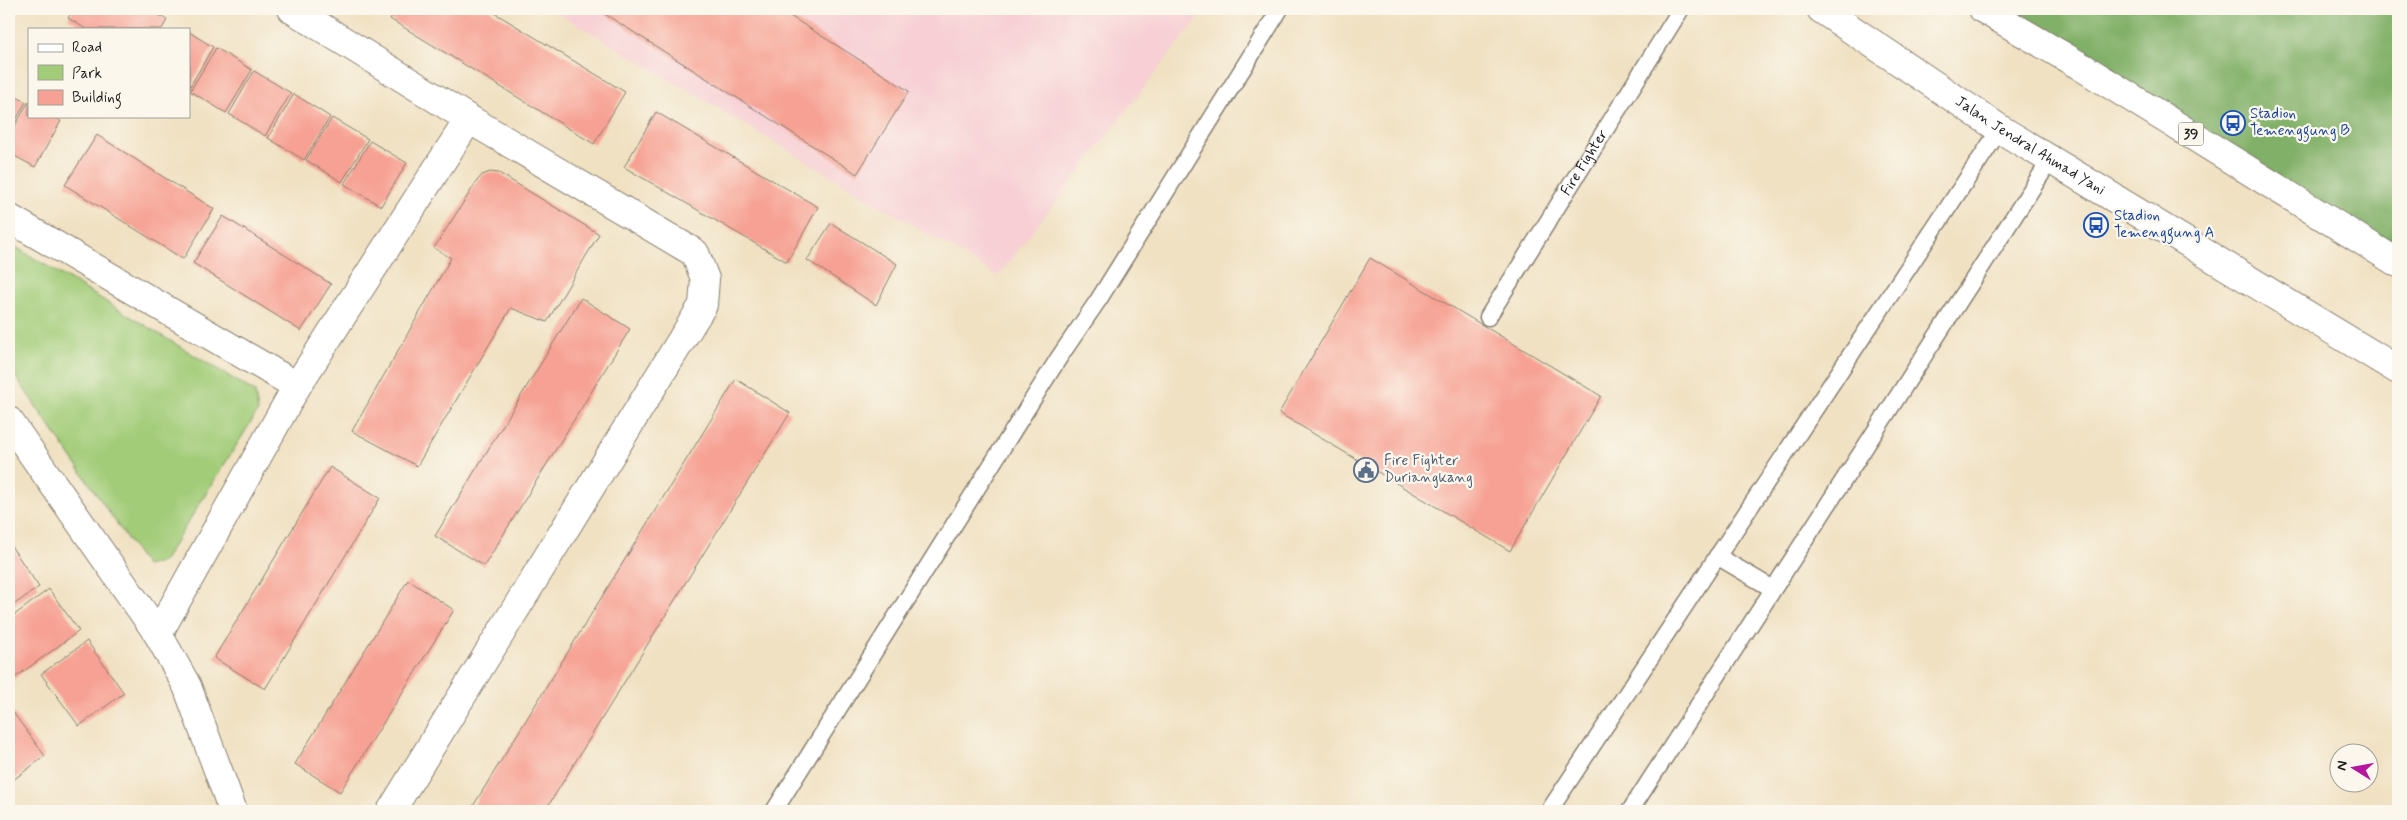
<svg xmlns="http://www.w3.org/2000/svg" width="2407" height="820" font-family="Mynerve,sans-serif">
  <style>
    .built { fill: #f7cfd4 }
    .green { fill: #a2cc78; stroke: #5f744a }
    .forest { fill: #81b068; stroke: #4e6642 }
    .building { fill: #f6a193 }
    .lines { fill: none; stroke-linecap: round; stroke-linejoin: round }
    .lane-casing { stroke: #867e6f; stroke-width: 19 }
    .street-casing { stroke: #867e6f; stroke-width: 30 }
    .highway-casing { stroke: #867e6f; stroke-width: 30 }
    .lane { stroke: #fff; stroke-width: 16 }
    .street { stroke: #fff; stroke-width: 28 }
    .highway { stroke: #fff; stroke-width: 28 }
    .labels { text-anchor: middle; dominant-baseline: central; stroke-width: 4.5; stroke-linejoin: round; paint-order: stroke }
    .shield { fill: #fbf7ec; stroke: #5f5e5a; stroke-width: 1 }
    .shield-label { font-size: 14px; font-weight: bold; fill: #1c1c1c }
    .transit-label { font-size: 15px; fill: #164399; stroke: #fbf7ec; text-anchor: start }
    .street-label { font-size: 15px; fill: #1c1c1c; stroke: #fbf7ec }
    .service-label { font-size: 15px; fill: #4e5e75; stroke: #fbf7ec; text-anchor: start }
  </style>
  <rect width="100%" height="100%" fill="#fbf7ec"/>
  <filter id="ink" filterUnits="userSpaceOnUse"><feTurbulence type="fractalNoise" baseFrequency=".02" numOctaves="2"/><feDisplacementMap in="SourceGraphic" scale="10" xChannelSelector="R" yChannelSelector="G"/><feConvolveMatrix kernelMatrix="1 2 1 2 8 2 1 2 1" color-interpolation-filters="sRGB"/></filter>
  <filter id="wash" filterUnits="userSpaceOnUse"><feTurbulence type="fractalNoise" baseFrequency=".0096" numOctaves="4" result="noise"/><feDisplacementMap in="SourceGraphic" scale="20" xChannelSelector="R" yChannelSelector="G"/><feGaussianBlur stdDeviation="1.12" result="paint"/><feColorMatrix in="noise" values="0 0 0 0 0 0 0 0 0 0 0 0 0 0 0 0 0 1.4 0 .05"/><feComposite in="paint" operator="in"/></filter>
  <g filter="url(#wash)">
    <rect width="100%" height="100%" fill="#f0e1c2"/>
    <polygon class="built" points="552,9 1205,9 998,276"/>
    <polygon class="green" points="9,243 255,392 258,411 163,562 146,566 9,367"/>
    <polygon class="forest" points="1985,9 2398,9 2398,263"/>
    <g id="blocks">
      <g class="building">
        <polygon points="74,9 149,9 167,20 162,29 86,29 68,18"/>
        <polygon points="396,9 488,9 625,92 594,144 390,19"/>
        <polygon points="597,9 779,9 909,91 857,174"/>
        <polygon points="189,32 213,47 189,88"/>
        <polygon points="216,48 252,70 226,113 190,91"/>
        <polygon points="254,71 291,93 265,136 229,114"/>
        <polygon points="9,93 26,102 9,132"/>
        <polygon points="294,94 330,117 304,160 268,138"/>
        <polygon points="29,101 29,116 53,116 61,121 35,167 9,153 9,136"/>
        <polygon points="656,112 818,207 787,262 624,167"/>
        <polygon points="332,118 368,139 342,182 306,160"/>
        <polygon points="97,135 214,209 183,259 65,185"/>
        <polygon points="370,141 407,163 381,206 344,184"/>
        <polygon points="490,172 499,173 599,234 547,322 511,308 417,466 352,431 451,258 434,248 477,181 482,175"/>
        <polygon points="223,216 331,284 301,331 193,263"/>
        <polygon points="831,223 897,264 876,305 807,260"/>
        <polygon points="1370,258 1601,396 1510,551 1279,413"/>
        <polygon points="581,298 630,329 484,566 435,536"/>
        <polygon points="736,379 790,413 545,811 470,811"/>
        <polygon points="330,467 380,498 265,689 214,658"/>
        <polygon points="9,543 39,587 9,608"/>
        <polygon points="408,580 454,610 340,792 295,764"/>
        <polygon points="49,589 79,631 9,682 9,619"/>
        <polygon points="87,641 124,693 79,726 41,674"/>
        <polygon points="9,707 45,756 9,783"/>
      </g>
    </g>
  </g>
  <g filter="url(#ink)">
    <use href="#blocks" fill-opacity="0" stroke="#867e6f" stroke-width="1"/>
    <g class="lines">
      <defs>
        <g id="lane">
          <path id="s1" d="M 1488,317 L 1681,9"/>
          <polyline points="1717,556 1773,589"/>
          <polyline points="774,811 1060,356 1099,299 1280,9"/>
          <polyline points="1549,811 2000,129"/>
          <polyline points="1630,811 2051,159"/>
        </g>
        <g id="street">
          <polyline points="292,9 469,119 695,253 705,279 703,305 391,811"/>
          <polyline points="9,218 297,386"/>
          <polyline points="9,421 158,634 187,686 233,811"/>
          <polyline points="158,634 297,386 469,119"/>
        </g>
        <g id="highway">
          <path id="s2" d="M 1821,9 L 2000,129 L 2398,370"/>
          <polyline points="1983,9 2082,67 2398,263"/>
        </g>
      </defs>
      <use href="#lane" class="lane-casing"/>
      <use href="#street" class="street-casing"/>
      <use href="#highway" class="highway-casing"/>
      <use href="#lane" class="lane"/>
      <use href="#street" class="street"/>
      <use href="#highway" class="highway"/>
    </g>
  </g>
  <defs>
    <symbol id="bus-ring" viewBox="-11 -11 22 22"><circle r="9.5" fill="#fbf7ec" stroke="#1a4fb4" stroke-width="1.5"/><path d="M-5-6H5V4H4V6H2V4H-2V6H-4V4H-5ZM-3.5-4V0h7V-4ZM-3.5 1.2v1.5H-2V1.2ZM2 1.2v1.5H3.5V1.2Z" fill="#1a4fb4"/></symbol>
    <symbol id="civic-ring" viewBox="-11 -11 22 22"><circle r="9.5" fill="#fbf7ec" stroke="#5c6f8a" stroke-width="1.5"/><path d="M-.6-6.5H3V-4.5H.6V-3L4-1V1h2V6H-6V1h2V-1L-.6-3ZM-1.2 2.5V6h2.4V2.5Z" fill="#5c6f8a"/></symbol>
  </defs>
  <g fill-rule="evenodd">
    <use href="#bus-ring" x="2219" y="109" width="28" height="28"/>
    <use href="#bus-ring" x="2082" y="211" width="28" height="28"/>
    <use href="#civic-ring" x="1352" y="456" width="28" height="28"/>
  </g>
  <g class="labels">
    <rect class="shield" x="2178.5" y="122.5" width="25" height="23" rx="4"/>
    <g class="shield-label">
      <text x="2191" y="134">39</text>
    </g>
    <g class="transit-label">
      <text x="2250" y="114">Stadion<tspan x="2250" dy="17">Temenggung B</tspan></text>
      <text x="2114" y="216">Stadion<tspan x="2114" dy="17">Temenggung A</tspan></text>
    </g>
    <g class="street-label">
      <text stroke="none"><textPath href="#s2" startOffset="250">Jalan Jendral Ahmad Yani</textPath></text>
      <text stroke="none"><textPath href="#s1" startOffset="182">Fire Fighter</textPath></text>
    </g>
    <g class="service-label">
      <text x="1384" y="461">Fire Fighter<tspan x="1384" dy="17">Duriangkang</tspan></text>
    </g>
  </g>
  <rect width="2407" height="820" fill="none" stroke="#fbf7ec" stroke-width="30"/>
  <rect x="28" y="28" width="162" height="90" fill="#fbf7ec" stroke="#a29f99"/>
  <rect x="38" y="44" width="25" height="8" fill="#ffffff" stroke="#a29f99"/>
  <text x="72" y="52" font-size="15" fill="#1c1c1c">Road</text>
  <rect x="38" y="65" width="25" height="15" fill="#a2cc78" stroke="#a29f99"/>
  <text x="72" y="78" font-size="15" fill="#1c1c1c">Park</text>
  <rect x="38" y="90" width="25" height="15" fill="#f6a193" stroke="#a29f99"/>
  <text x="72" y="102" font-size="15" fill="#1c1c1c">Building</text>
  <g transform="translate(2354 768) rotate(281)"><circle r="24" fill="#fbf7ec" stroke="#a29f99"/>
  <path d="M0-4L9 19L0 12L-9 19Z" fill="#b5179e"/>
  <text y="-8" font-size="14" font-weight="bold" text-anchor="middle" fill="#1c1c1c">N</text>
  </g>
</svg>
